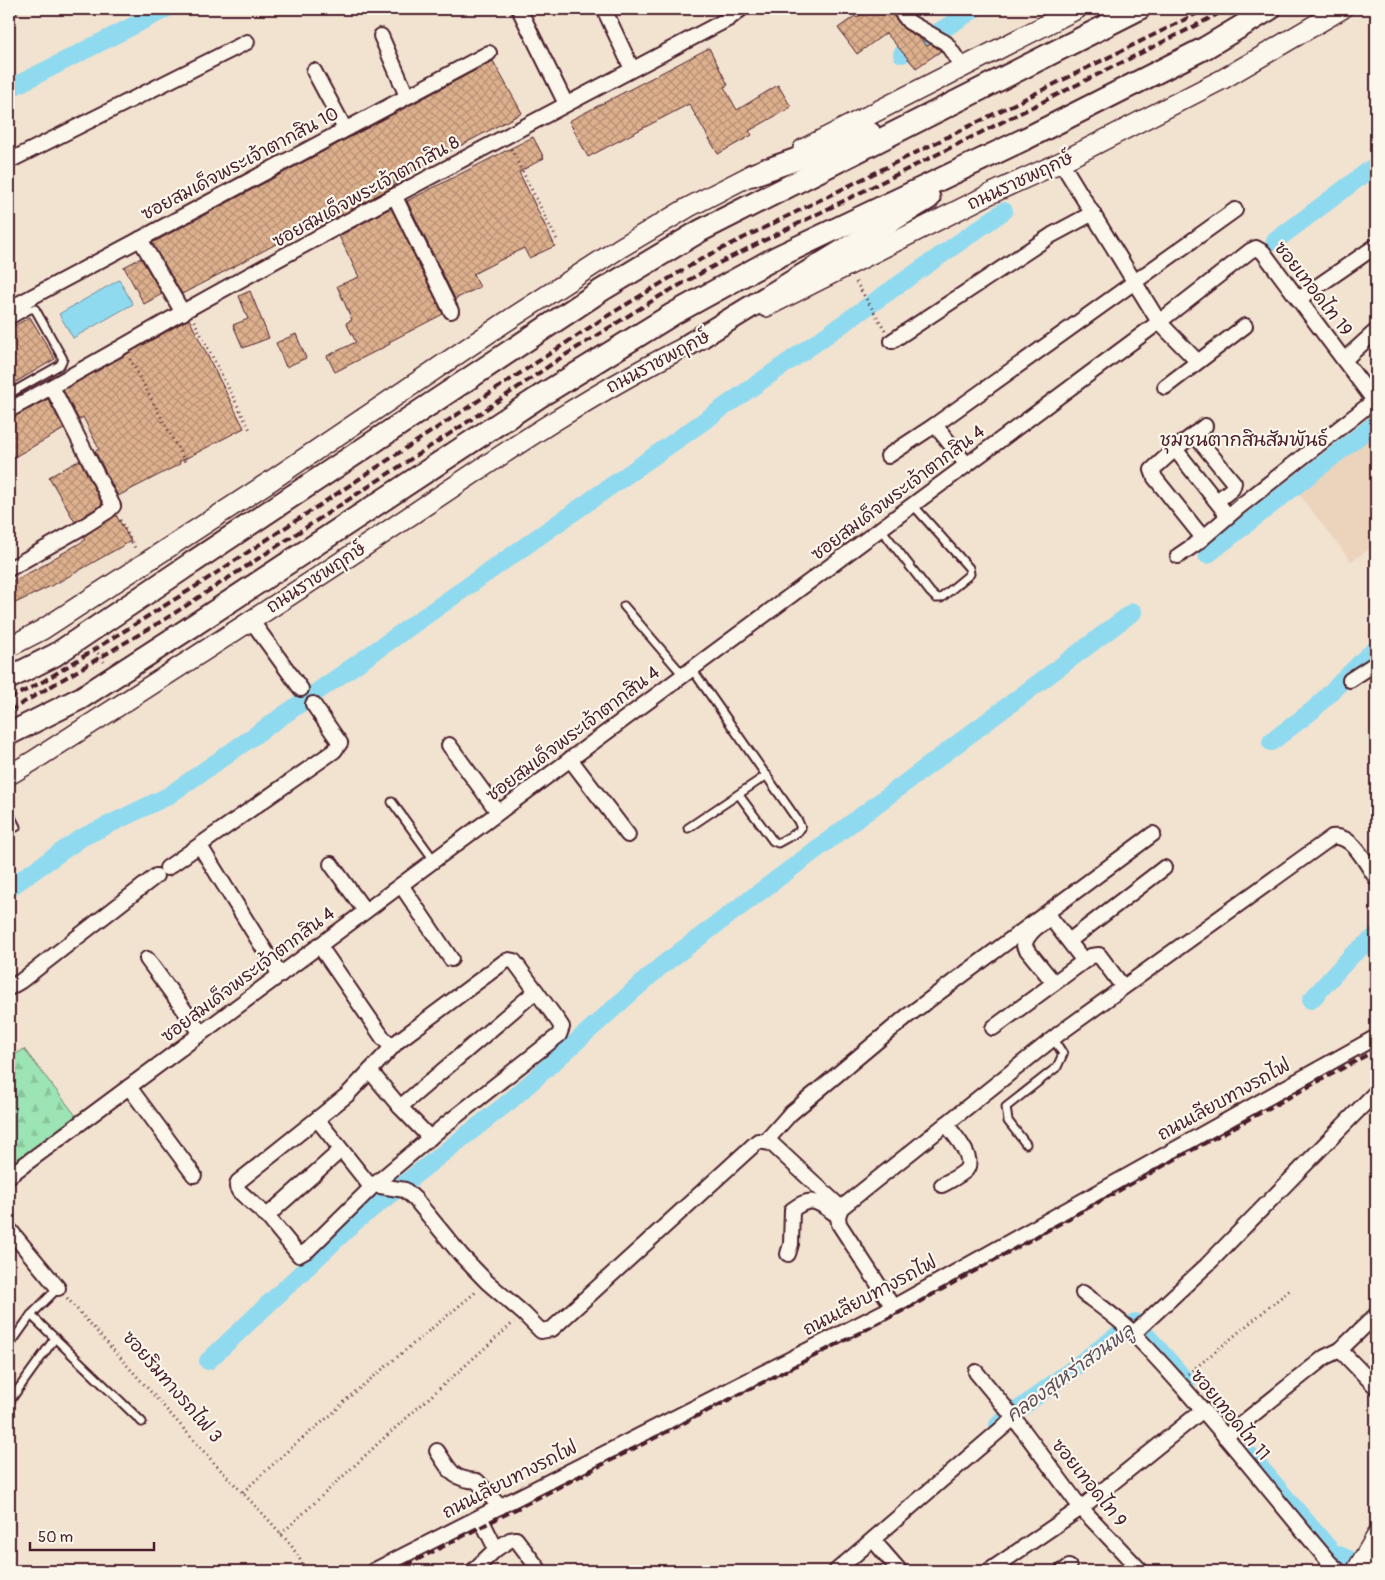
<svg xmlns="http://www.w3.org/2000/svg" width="1385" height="1580" font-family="Pangolin,'Playpen Sans Thai',sans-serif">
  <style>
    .built { fill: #ecd3bc }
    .forest { fill: url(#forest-firs); stroke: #73826f }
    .water { fill: #90daf0; stroke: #748fa1 }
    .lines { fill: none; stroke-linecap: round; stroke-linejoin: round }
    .canal { stroke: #90daf0; stroke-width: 18 }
    .building { fill: url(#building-cross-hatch); stroke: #4a1f2b }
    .service-casing { stroke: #4a1f2b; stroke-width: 11 }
    .minor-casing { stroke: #4a1f2b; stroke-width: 18 }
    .secondary-casing { stroke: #4a1f2b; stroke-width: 22 }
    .primary-casing { stroke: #4a1f2b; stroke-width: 25 }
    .path { stroke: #4a1f2b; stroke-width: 3; stroke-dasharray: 1 4; stroke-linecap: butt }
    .service { stroke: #fbf7ec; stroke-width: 7 }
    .minor { stroke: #fbf7ec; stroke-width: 14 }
    .secondary { stroke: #fbf7ec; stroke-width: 19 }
    .primary { stroke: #fbf7ec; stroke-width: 21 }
    .rail { stroke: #4a1f2b; stroke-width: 4; stroke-dasharray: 8 4; stroke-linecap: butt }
    .primary-bridge-casing { stroke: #4a1f2b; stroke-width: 25; stroke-linecap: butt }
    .primary-bridge { stroke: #fbf7ec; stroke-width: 21 }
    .labels { text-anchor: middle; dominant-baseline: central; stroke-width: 4.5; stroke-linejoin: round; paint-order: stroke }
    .street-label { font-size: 18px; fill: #4a1f2b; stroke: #fbf7ec }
    .neighbourhood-label { font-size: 19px; fill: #4a1f2b; stroke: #fbf7ec }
    .water-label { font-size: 19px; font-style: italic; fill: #5c4e5c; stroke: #fbf7ec }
  </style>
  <defs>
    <pattern id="forest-firs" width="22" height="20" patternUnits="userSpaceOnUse" patternTransform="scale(1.25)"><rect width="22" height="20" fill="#9ce4b3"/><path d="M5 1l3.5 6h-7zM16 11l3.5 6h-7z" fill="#88c39a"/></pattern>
    <pattern id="building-cross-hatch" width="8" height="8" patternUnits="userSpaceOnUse" patternTransform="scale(1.25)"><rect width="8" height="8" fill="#deb18e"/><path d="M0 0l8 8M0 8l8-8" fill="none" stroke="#b68f74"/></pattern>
  </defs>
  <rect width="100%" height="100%" fill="#f2e2d0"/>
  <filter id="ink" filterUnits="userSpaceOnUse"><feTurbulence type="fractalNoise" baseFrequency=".02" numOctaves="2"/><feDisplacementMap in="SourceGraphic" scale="10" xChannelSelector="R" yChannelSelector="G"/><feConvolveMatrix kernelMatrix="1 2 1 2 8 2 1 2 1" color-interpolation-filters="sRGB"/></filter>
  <g filter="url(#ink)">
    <polygon class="built" points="1376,429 1376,545 1351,561 1295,489"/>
    <polygon class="forest" points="24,1049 77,1117 9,1168 9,1059"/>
    <polygon class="water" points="119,280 133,304 73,338 59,314"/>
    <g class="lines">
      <g class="canal">
        <path d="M 902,54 C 926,38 951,26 974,9"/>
        <polyline points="9,89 166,9"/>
        <polyline points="1275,241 1376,165"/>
        <polyline points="1207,555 1376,423"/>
        <polyline points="1271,742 1313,710 1364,659 1376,649"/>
        <polyline points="9,888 81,838 168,796 1004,211"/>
        <polyline points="1311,1000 1352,955 1376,936"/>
        <polyline points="208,1361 355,1222 510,1101 661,966 1133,612"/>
        <polyline points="998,1425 1135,1322 1187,1382"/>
        <polyline points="1248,1453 1332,1552 1376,1571"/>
      </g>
    </g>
    <g class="building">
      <polygon points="870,9 890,9 892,14 904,29 921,39 927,46 931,44 941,51 916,68 886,33 857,54 838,28 855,16 857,18"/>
      <polygon points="709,48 728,85 724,87 737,110 778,85 791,107 749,131 752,135 718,154 689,104 588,157 569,121"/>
      <polygon points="493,61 522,113 394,181 396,185 331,221 329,216 182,294 152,243"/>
      <polygon points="533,137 544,158 519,172 555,246 529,258 524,248 473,274 480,287 455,299 407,201"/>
      <polygon points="391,208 443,314 389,342 390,344 335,372 327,356 356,342 346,323 352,320 337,286 359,277 339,236"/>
      <polygon points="141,258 162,294 144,304 124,267"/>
      <polygon points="250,291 269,338 243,348 233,325 248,319 239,296"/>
      <polygon points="30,317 55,359 9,386 9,329"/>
      <polygon points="189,319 244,428 179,462 180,464 118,496 95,451 99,449 83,417 79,420 63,390"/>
      <polygon points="296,334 306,358 286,367 276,343"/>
      <polygon points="48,399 64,429 9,460 9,419"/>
      <polygon points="80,460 102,504 75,522 49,477"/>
      <polygon points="116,515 131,541 57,583 9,606 9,583 46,564 46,563 85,540 83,537"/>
    </g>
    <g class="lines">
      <defs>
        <g id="service">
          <polyline points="9,12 14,9"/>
          <polyline points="9,321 30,309 35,309 63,359 60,365 9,394"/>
          <polyline points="881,529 930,592 936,598 941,598 970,574 969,568 913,505"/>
          <polyline points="624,606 683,675"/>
          <polyline points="692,669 798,821 801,828 798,832 778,843 773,841 739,795"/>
          <polyline points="392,802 434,860"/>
          <polyline points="9,813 16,827"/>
          <polyline points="688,828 767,775"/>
          <polyline points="1026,1144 1008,1121 1006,1107 1057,1067 1063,1054 1053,1038"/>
          <polyline points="31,1315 142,1422"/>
          <polyline points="9,1346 31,1315 58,1288"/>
          <polyline points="9,1402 55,1338"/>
        </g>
        <g id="minor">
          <polyline points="519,9 566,104"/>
          <polyline points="604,9 632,69"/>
          <polyline points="899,9 909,22 946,43 963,68"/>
          <polyline points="381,36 407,96"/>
          <polyline points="314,71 345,129"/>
          <polyline points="9,161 247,42"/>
          <polyline points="1061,162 1159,322 1197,361"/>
          <polyline points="395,197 451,311"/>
          <polyline points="140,239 183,313"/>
          <polyline points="1299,299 1376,246"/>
          <polyline points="9,309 489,53"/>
          <polyline points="892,341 1052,235 1093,213"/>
          <polyline points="1344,360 1376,331"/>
          <polyline points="1165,387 1245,326"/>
          <path d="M 9,410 C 69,378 129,343 188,309 C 367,209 548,114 728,19 L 741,9"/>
          <polyline points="935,425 967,465"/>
          <polyline points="1194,434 1234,483 1232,489 1217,501"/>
          <polyline points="1175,449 1205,426"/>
          <polyline points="888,456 935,425 1235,210"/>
          <polyline points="1203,538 1155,478 1152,470 1175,449 1228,516"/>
          <polyline points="1178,556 1197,543 1239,507 1375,400"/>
          <polyline points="9,569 81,528 108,511 113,506 52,387"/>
          <polyline points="251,620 301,689"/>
          <polyline points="1350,680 1376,663"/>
          <polyline points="449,745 498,812"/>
          <polyline points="570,759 628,835"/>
          <polyline points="200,846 280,975"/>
          <polyline points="331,864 365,911"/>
          <polyline points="167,868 334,751 340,743 313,704"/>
          <polyline points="401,885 451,959"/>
          <polyline points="1069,941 1164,868"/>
          <polyline points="319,945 383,1038 392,1047"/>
          <polyline points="147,959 201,1033"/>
          <polygon points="509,960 514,961 558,1021 562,1027 559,1035 445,1125 374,1185 308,1250 299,1255 267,1216 239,1191 237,1187 238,1182 347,1095 398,1041 504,962"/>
          <path d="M 1054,983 L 1024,946 C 1027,934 1040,921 1053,921 L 1084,961"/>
          <polyline points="9,988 21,981 156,876"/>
          <polyline points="993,1028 1091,956 1099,955 1123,987"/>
          <polyline points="370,1071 400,1107 430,1138"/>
          <polyline points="129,1087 194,1175"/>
          <polyline points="400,1107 536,991"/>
          <polyline points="317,1119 367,1182 374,1185 405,1190 415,1199 461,1255 487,1282 524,1314 541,1331 552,1329 758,1141 771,1143 841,1208"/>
          <polyline points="766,1141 790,1114 906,1017 1153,834"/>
          <polyline points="9,1176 1159,322 1250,251 1256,248 1263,252 1376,403"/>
          <path d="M 942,1185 C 949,1181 960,1176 966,1170 C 976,1157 953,1134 946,1124"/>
          <polyline points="267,1216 341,1150"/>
          <polyline points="9,1229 58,1288"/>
          <path d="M 788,1254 L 791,1244 L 792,1210 C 812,1194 819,1203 838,1216"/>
          <path d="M 1083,1293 C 1099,1305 1116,1317 1131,1331 C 1202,1404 1264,1485 1330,1563 L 1339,1571"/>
          <path d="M 893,1307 L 839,1224 L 838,1216 L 841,1208 L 1060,1033 L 1332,837 C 1353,834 1366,864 1376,878"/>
          <polyline points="1133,1334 1207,1265 1376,1092"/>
          <polyline points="1340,1350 1376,1387"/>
          <polyline points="976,1372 1014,1418 1081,1508 1141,1571"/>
          <polyline points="1225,1437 1325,1357 1340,1350 1376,1315"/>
          <path d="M 437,1451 C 451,1471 451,1479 477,1481 L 500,1507"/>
          <polyline points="480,1517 496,1549 510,1540 516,1539 540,1571"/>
          <polyline points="873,1540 900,1571"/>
          <polyline points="373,1571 893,1307 1376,1037"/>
          <polyline points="473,1571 496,1549"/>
          <polyline points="836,1571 1014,1418"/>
          <polyline points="989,1571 1081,1508 1203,1410"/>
          <polyline points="1063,1571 1069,1567"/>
        </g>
        <g id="secondary">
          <polyline points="803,149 1077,9"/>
          <polyline points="766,307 990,194 1061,162 1223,79 1342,9"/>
          <polyline points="9,647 42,630 269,482 504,323 620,248 689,207 765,168"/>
          <path d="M 9,775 L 33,761 C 148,687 263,614 377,538 C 482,468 587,394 701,339"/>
          <polyline points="1356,1571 1376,1537"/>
        </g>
        <g id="primary">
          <polyline points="752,175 870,133"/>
          <polyline points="688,345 929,198"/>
          <polyline points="193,562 602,290 700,231 1139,9"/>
          <polyline points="191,627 542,395 673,314 777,257 1027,138 1205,48 1270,9"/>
        </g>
      </defs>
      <use href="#service" class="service-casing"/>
      <use href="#minor" class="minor-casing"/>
      <use href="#secondary" class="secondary-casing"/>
      <use href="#primary" class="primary-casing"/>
      <g class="path">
        <polyline points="511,149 558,242"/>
        <polyline points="856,282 885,330"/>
        <polyline points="194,321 250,430"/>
        <polyline points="130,359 186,464"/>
        <polyline points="120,520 136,550"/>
        <polyline points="95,649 104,662"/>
        <polyline points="67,1298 216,1465 266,1517 291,1545 307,1571"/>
        <polyline points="1188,1374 1291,1289"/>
        <polyline points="243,1492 293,1446 332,1414 349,1397 477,1291"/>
        <polyline points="281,1534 383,1439 514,1322"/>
      </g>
      <use href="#service" class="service"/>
      <use href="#minor" class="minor"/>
      <use href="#secondary" class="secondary"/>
      <use href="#primary" class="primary"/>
      <g class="rail">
        <polyline points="9,699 44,681 201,583 604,318 703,258 1206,9"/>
        <polyline points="9,711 167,618 463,425 562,357 660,296 721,262 1191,28 1227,9"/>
        <polyline points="395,1571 910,1307 1181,1156 1376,1050"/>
      </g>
      <defs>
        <g id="primary-bridge">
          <polyline points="9,678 55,655 193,562"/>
          <polyline points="9,734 81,698 191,627"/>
        </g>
      </defs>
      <use href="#primary-bridge" class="primary-bridge-casing"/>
      <use href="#primary-bridge" class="primary-bridge"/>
    </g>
  </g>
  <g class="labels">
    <g class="street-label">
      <text transform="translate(240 164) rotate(-28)">ซอยสมเด็จพระเจ้าตากสิน 10</text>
      <text transform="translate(1020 181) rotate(-25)">ถนนราชพฤกษ์</text>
      <text transform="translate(366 192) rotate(-29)">ซอยสมเด็จพระเจ้าตากสิน 8</text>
      <text transform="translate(1313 289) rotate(52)">ซอยเทอดไท 19</text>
      <text transform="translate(658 362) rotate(-28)">ถนนราชพฤกษ์</text>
      <text transform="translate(898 493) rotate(-37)">ซอยสมเด็จพระเจ้าตากสิน 4</text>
      <text transform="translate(316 578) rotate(-33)">ถนนราชพฤกษ์</text>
      <text transform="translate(573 734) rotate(-37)">ซอยสมเด็จพระเจ้าตากสิน 4</text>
      <text transform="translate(248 975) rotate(-37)">ซอยสมเด็จพระเจ้าตากสิน 4</text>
      <text transform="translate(1224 1100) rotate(-29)">ถนนเลียบทางรถไฟ</text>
      <text transform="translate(870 1296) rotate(-28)">ถนนเลียบทางรถไฟ</text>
      <text transform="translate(172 1387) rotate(49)">ซอยริมทางรถไฟ 3</text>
      <text transform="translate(1230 1415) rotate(50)">ซอยเทอดไท 11</text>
      <text transform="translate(510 1480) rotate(-27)">ถนนเลียบทางรถไฟ</text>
      <text transform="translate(1089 1483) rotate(51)">ซอยเทอดไท 9</text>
    </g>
    <g class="neighbourhood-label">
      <text x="1244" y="440">ชุมชนตากสินสัมพันธ์</text>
    </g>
    <g class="water-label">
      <text transform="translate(1070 1373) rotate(-36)">คลองสุเหร่าสวนพลู</text>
    </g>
  </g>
  <rect width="1385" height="1580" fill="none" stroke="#fbf7ec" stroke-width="30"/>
  <rect x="15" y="15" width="1355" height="1550" fill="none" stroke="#4a1f2b" stroke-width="2" filter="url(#ink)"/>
  <path d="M30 1542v8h124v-8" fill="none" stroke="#4a1f2b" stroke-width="2.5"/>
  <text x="38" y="1542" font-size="15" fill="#4a1f2b" stroke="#fbf7ec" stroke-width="4" paint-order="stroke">50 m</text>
</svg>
